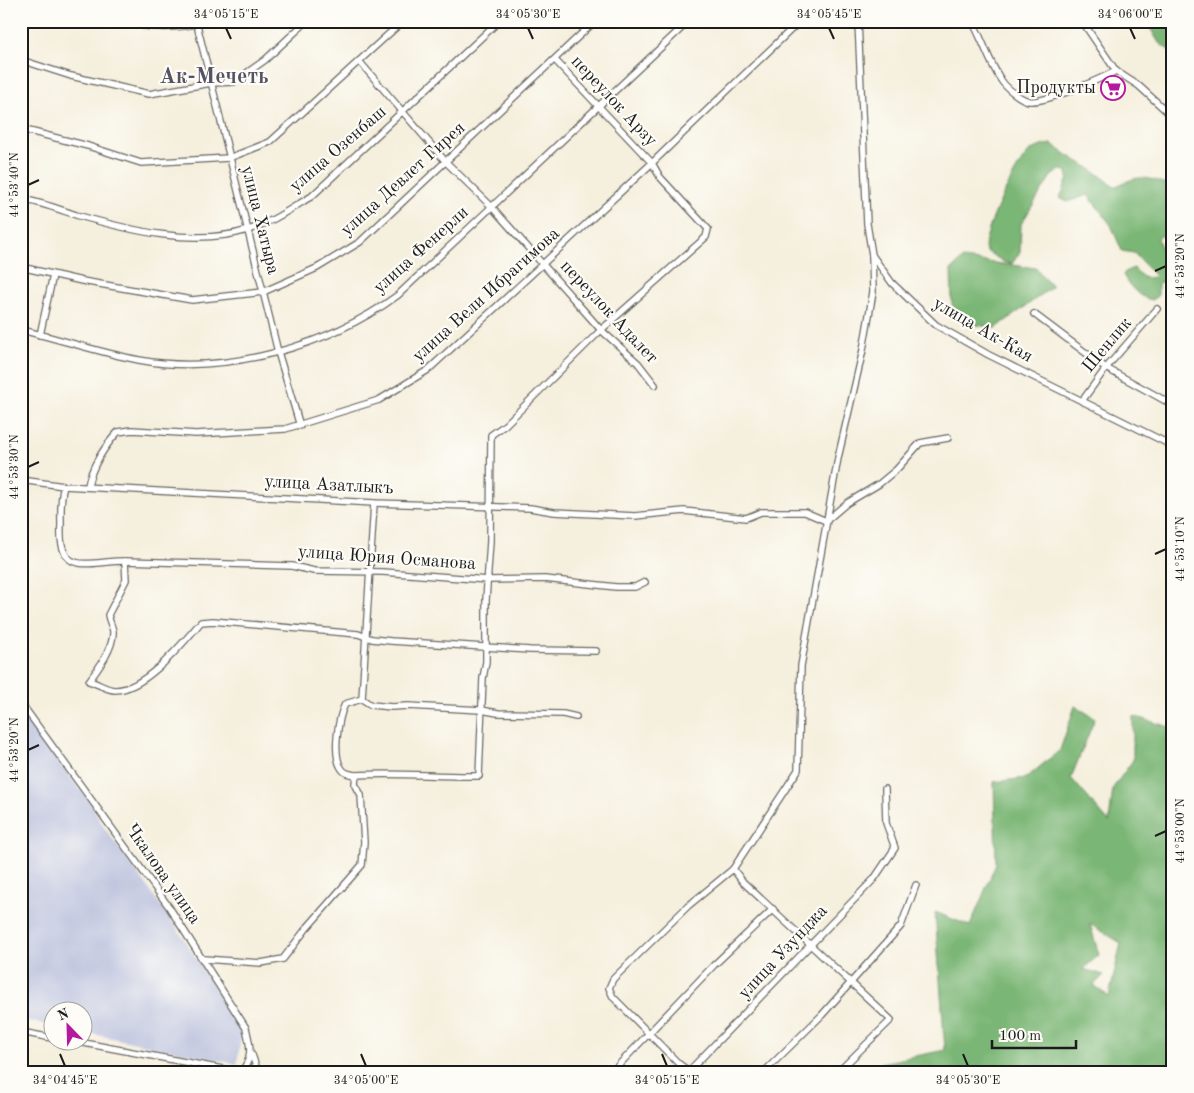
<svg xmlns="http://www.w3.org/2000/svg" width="1194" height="1093" font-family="'Old Standard TT',serif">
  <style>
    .industrial { fill: #bdc3de }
    .forest { fill: #7ab674; stroke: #4b6948; fill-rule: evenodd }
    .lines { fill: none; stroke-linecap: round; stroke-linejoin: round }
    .minor-casing { stroke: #686660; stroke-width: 8 }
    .minor { stroke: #fff; stroke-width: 5.5 }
    .ticks { fill: none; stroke: #1c1c1c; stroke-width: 2 }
    .labels { text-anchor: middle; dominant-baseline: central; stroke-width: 4.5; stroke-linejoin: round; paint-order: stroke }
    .poi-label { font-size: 18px; fill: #1c1c1c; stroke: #fdfcf7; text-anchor: end }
    .street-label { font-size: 18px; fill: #1c1c1c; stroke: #fdfcf7 }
    .district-label { font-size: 22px; font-weight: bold; fill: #565265; stroke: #fdfcf7 }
    .neatline { fill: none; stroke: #1c1c1c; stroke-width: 2 }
    .ticks-label { font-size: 12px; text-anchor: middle; fill: #1c1c1c }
  </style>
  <rect width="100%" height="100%" fill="#fdfcf7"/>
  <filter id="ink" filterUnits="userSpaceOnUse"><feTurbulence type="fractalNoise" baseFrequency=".02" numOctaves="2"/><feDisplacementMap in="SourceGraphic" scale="10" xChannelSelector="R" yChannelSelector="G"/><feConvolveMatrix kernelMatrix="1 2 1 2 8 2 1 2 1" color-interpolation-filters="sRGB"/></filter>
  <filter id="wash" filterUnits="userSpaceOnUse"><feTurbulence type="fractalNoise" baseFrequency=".0096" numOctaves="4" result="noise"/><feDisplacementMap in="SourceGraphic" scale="20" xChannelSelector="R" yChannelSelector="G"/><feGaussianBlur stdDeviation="1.12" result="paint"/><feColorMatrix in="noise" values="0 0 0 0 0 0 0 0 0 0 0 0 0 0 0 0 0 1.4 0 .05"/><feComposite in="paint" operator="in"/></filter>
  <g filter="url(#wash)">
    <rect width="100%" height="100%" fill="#f5efdd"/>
    <polygon class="industrial" points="21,712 91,804 103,826 175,925 242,1030 237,1064 83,1032 82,1010 52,1010 52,1026 21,1019"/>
    <g class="forest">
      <polygon points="1146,21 1173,21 1173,53 1159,43"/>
      <path d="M 1052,144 C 1072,160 1096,169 1114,187 C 1137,176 1142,175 1166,184 L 1173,173 L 1173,235 L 1160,236 L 1158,239 L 1161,247 L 1173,259 L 1173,323 C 1171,318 1169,312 1168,307 C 1167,298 1172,287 1161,282 L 1158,284 L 1158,295 L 1153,300 C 1139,298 1130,287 1123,275 L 1126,271 L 1134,268 L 1144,278 L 1156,277 L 1134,253 L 1122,251 L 1111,225 L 1088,195 L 1067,202 L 1060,198 L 1068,178 L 1067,171 L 1060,170 L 1051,176 L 1021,224 L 1020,252 L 1012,264 L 1004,262 L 986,251 C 979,239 1018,160 1030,151 C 1036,147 1045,145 1052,144 Z"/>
      <polygon points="962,259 1036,268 1052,287 996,328 963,323 952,304 951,270"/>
      <path d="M 1075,706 L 1095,718 L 1071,778 L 1109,822 L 1113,788 L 1133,760 L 1133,716 L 1173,728 L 1173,1072 L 880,1072 L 881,1063 L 945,1050 L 935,912 L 970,926 L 996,864 L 994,782 L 1026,778 L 1060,750 ZM 1090,924 L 1121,943 L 1109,997 L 1094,985 L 1104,975 L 1083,969 L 1099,955 Z"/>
    </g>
  </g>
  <g filter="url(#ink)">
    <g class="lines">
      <defs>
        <g id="minor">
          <path d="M 121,21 C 150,29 178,30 207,21"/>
          <polyline points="196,21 278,352 300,426"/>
          <polyline points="858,21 867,224 872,255 892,283 936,325 989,355 1173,446"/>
          <path d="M 972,21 C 983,40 989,62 1001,80 C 1006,88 1020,99 1029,101 C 1046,103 1100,79 1116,71"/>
          <polyline points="1082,21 1116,71"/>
          <polyline points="21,60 71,76 149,94 211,83 234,82 265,60 307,21"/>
          <polyline points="359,61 446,162 491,206 601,330 638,363 655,385"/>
          <polyline points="1116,71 1139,86 1173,117"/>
          <polyline points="21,129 88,146 141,163 229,158 270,142 403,21"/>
          <path d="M 21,199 C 40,202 58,209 76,215 C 129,230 194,247 248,230 C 271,223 292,208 312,196 L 499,21"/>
          <polyline points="21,267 82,281 192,300 263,292 317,268 360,242 595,21"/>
          <polyline points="1034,314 1106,368 1173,405"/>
          <path d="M 21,330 C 61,339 100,353 139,360 C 225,376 329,346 398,295 L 689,21"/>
          <polyline points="40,335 53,275"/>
          <polyline points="1082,401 1106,368 1157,309"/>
          <polyline points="21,480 64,486 374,503 530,508 554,512 635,516 684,511 746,518 761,512 805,512 826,521 847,503 879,484 897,469 920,443 948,438"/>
          <path d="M 64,486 C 60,498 61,513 61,525 C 58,578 88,561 125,561"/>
          <path d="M 88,486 C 91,467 105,446 118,432 L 132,430 L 196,434 L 285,429 L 379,400 L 428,370 L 652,163 L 800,21"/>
          <path d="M 596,651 L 530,650 L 391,641 L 372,639 L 358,634 L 213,621 L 201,622 C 182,644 145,690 115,690 C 107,690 97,683 89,681 C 98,669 114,648 113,631 C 112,626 109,621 108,615 L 126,580 L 125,561 L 292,566 L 314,571 L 383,572 L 488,580 L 545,579 L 616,587 L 635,587 L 645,582"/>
          <polyline points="362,699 371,705 392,707 408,706 481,710 498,713 563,714 576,717"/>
          <path d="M 21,703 L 169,907 L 246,1028 C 250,1045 254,1057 241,1072"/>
          <path d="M 356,775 C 350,774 345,774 342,769 C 332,756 338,718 345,704 L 362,699 L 374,503"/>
          <polyline points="733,869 743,882 891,1020 838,1072"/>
          <path d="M 204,959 L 261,963 L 283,959 L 306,929 L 362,865 L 364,842 L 361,795 L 355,784 L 356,775 C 397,772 438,777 479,776 L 483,678 L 486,662 L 486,600 L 490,541 L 491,435 L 505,425 L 601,330 L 706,237 L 708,229 L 660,177 L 652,163 L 555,60"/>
          <polyline points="21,1032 52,1038"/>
          <polyline points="68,1040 238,1072"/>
          <polyline points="252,1055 258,1072"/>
          <polyline points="612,1072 714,965 773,909"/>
          <polyline points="688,1072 874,879 895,848 886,823 885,789"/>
          <polyline points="690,1072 679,1064 613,997 609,988 613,979 688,906 733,869 798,770 801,666 838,458 863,350 873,292 872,255"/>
          <polyline points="764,1072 822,1015 901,926 916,885"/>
        </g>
      </defs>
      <use href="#minor" class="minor-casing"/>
      <use href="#minor" class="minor"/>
    </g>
  </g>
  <path class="ticks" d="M 226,28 L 231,39M 528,28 L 533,39M 829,28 L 834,39M 1130,28 L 1135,39M 28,185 L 39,180M 1155,271 L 1166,266M 28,467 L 39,462M 1155,554 L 1166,549M 28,750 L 39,745M 1155,836 L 1166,831M 60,1054 L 65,1066M 361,1054 L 366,1066M 662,1054 L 667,1066M 963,1054 L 968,1066"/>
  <defs>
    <symbol id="supermarket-ring" viewBox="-11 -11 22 22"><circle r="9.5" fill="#fdfcf7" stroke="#b5179e" stroke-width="1.5"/><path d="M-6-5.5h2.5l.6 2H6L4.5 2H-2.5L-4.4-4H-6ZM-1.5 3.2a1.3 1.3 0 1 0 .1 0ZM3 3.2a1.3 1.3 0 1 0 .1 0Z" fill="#b5179e"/></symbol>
  </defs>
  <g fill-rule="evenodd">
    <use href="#supermarket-ring" x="1099" y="74" width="28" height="28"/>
  </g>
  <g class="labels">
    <g class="poi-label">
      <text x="1096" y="88">Продукты</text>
    </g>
    <g class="street-label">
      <text transform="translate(614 101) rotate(47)">переулок Арзу</text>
      <text transform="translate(338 149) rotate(-41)">улица Озенбаш</text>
      <text transform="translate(403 179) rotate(-42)">улица Девлет Гирея</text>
      <text transform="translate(260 220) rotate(76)">улица Хатыра</text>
      <text transform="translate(421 250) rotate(-42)">улица Фенерли</text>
      <text transform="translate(486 295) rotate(-42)">улица Вели Ибрагимова</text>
      <text transform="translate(609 312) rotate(47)">переулок Адалет</text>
      <text transform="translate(983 330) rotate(30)">улица Ак-Кая</text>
      <text transform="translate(1107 345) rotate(-50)">Шенлик</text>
      <text transform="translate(329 485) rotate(3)">улица Азатлыкъ</text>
      <text transform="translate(387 558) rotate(4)">улица Юрия Османова</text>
      <text transform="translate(163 874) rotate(55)">Чкалова улица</text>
      <text transform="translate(783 952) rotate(-47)">улица Узунджа</text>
    </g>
    <g class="district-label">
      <text x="214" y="77">Ак-Мечеть</text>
    </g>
  </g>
  <rect width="1194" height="1093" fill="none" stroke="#fdfcf7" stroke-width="55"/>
  <g transform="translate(68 1026) rotate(337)"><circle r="24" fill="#fdfcf7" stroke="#a3a29f"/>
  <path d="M0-4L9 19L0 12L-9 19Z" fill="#b5179e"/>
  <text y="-8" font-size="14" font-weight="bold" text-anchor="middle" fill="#1c1c1c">N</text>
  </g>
  <path d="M992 1040v8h84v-8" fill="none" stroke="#1c1c1c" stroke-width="2.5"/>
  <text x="999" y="1040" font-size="15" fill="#1c1c1c" stroke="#fdfcf7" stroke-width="4" paint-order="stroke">100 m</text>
  <rect x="28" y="28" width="1138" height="1038" class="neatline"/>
  <g class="ticks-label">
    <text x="226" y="18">34°05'15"E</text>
    <text x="528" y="18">34°05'30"E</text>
    <text x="829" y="18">34°05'45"E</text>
    <text x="1130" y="18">34°06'00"E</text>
    <text transform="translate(14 185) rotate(-90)" y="4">44°53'40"N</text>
    <text transform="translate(1180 266) rotate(-90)" y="4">44°53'20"N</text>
    <text transform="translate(14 467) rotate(-90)" y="4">44°53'30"N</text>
    <text transform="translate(1180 549) rotate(-90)" y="4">44°53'10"N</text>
    <text transform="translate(14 750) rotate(-90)" y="4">44°53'20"N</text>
    <text transform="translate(1180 831) rotate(-90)" y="4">44°53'00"N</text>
    <text x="65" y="1084">34°04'45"E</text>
    <text x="366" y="1084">34°05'00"E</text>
    <text x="667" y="1084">34°05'15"E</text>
    <text x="968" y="1084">34°05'30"E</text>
  </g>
</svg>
